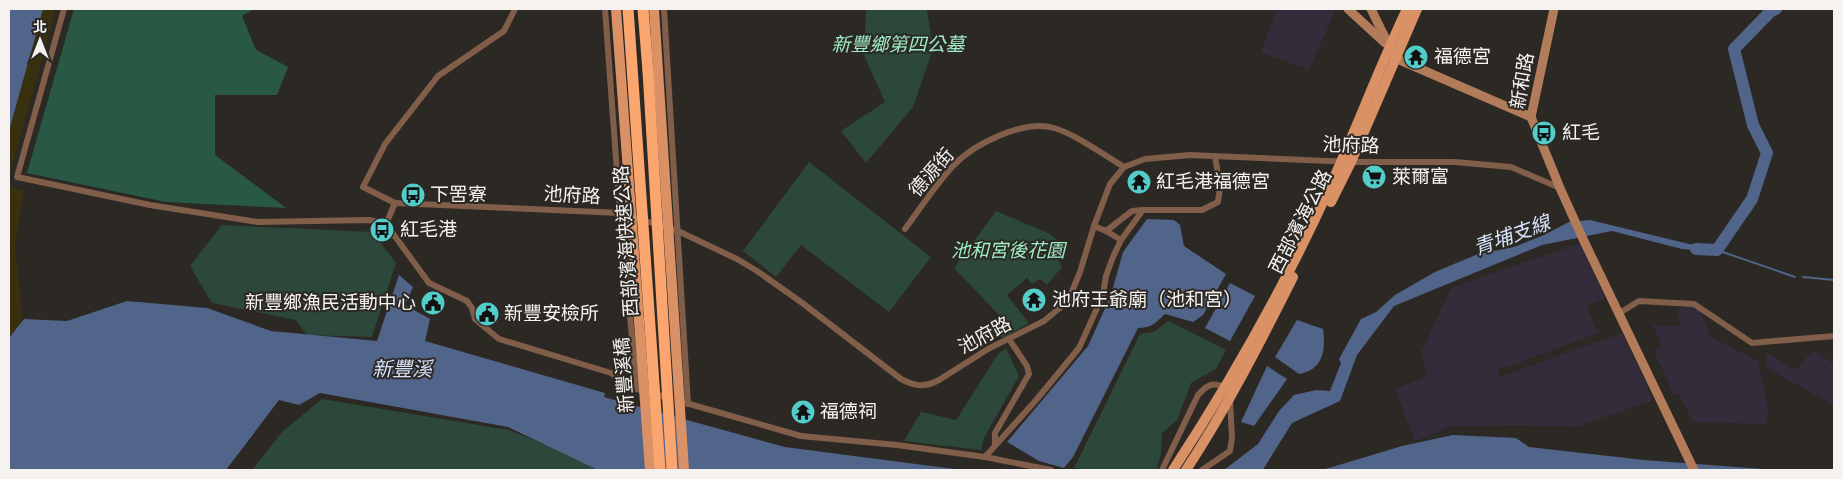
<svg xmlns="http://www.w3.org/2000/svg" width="1843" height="479" font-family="Spectral,'Noto Sans TC',serif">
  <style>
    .industrial { fill: #352c3b }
    .green { fill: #2b483a }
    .forest { fill: #295944 }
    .sand { fill: #38300f }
    .water { fill: #516489 }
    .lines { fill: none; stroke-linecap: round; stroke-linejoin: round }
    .stream { stroke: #516489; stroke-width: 2 }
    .river { stroke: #516489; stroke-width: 12 }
    .street { stroke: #815e49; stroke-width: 6 }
    .secondary { stroke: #b27b59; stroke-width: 9 }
    .primary { stroke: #d99165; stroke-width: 10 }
    .highway { stroke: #fba56f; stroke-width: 11 }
    .primary-bridge { stroke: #d99165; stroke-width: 10 }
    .highway-bridge { stroke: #fba56f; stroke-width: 11 }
    .labels { text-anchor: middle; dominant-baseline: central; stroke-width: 4; stroke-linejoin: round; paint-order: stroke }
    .park-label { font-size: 19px; font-style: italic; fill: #9decc6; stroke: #2c2824 }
    .poi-label { font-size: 19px; fill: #f5f2f0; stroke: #2c2824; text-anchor: start }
    .street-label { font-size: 19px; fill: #f5f2f0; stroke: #2c2824 }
    .water-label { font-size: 20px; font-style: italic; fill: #d5e2fb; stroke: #2c2824 }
  </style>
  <rect width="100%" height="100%" fill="#2c2824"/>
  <g class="industrial">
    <polygon points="1277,9 1336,9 1309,70 1261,52"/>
    <polygon points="1580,243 1605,298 1586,306 1598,333 1498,370 1500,377 1622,333 1653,400 1576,427 1519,425 1452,426 1415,441 1395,389 1427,376 1421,353 1451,288"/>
    <polygon points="1689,306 1700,311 1711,337 1758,361 1769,413 1766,424 1693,422 1679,394 1673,393 1654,351 1662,347 1653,325 1680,327 1677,308"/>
    <polygon points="1813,350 1834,364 1834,405 1767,368 1766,353 1796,370"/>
  </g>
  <g class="green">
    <polygon points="866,9 927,10 933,49 913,107 866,163 841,131 885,102 864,55"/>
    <polygon points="809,162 931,257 889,312 801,245 776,277 743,251"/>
    <polygon points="996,211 1048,233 1061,242 1055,252 1062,267 1047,285 1040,279 1032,284 1027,278 1007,295 1029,323 1003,339 994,327 1003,319 954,268"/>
    <polygon points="222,225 372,232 396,263 372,337 307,335 296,320 212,303 190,266"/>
    <polygon points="1168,321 1226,350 1216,369 1191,383 1177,420 1162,433 1161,454 1157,469 1086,470 1074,468 1140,334 1154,332"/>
    <polygon points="1006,348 1019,376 984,438 981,450 904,441 921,412 956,420 998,354"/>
    <polygon points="322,399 509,430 608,470 252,470 282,432"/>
  </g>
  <polygon class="forest" points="74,9 254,9 242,16 256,50 288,67 277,95 215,95 215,155 286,208 166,202 27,173"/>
  <g class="sand">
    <polygon points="29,9 56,9 9,177 9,72"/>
    <polygon points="9,186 24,191 15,247 23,318 9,342"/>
  </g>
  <g class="water">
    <polygon points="9,9 43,9 9,131"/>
    <path d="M 1147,219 L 1174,220 L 1180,225 L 1184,246 L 1226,274 L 1203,315 L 1193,322 L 1165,314 C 1155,323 1152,328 1138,328 L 1073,457 L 1064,468 L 1039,461 L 1007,442 L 1088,346 L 1111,295 L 1123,252 Z"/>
    <polygon points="1590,220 1689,244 1713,247 1712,252 1682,249 1612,231 1542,245 1394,306 1357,355 1340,401 1292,423 1264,468 1264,470 1224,470 1258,444 1279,411 1294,395 1316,390 1330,391 1341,363 1339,359 1361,319 1376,312 1395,295 1435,272 1478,254 1514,247 1544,235 1569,222"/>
    <polygon points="399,275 413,287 405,305 430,319 425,341 605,393 604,397 785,447 962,470 598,470 508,427 320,393 299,405 279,400 226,470 9,470 9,338 24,319 67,321 127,301 207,308 271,331 377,341"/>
    <polygon points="1230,283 1255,296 1230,341 1205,328"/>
    <path d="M 1297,320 L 1323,329 C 1326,350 1323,370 1299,374 L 1275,357 Z"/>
    <polygon points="1267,366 1287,379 1254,426 1241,422"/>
    <polygon points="1453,435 1516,438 1529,447 1644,460 1776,470 1322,470 1402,446"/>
  </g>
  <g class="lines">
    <g class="stream">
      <polyline points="1717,250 1795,277"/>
      <polyline points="1803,277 1834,280"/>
    </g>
    <polyline class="river" points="1696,249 1717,250 1752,199 1767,153 1753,125 1734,49 1771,11 1776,9"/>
    <g class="street">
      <polyline points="64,9 17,177 150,205 258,222 369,220 386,224 429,283 467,301 472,308 475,319 499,339 611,373 637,389 669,398"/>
      <polyline points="605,9 620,213 637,389"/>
      <polyline points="664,9 688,404"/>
      <polyline points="395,203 363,187 385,144 438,76 504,31 515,9"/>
      <path d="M 386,224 L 395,203 L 620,213 L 678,231 L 737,259 L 757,271 L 801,302 L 901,379 C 914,386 924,388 939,380 L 988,349 L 1044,321 L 1068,301 L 1080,272 L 1094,226 L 1110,184 L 1124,167 L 1145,159 L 1190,155 L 1351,162 L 1455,162 L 1511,167 L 1560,188"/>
      <polyline points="1094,226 1106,231 1121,240"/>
      <path d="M 905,229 C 920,209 936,184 954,165 C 974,144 1024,119 1054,128 C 1075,134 1104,155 1124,167"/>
      <polyline points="1106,231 1132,211 1143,210"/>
      <polyline points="1618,314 1639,301 1694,304 1752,343 1834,336"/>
      <polyline points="679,401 801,436 897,445 985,457 1037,399 1079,348 1103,295 1106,276 1113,257 1121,240 1143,210 1202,210 1218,202 1220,187 1215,156"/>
      <polyline points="995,445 995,433 1029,374 1027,366 1009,339"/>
      <polyline points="985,457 1051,470"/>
      <path d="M 1162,470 L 1198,395 C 1206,386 1212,381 1224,387"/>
      <polyline points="1202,470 1230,451 1232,438 1230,399"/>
    </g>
    <g class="secondary">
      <polyline points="1348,9 1385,43"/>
      <polyline points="1371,9 1395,58 1531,117"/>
      <polyline points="1554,9 1531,117 1560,188 1583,239 1694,470"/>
    </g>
    <g class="primary">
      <polyline points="1331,202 1351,162 1417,9"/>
      <path d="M 1173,470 C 1231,381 1285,286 1329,189 C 1356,130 1379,68 1407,9"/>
      <path d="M 1186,470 C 1226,409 1260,343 1293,277"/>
    </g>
    <polyline class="highway" points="643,9 648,71"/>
    <g class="primary-bridge">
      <polyline points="616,9 650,470"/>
      <polyline points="654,9 684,470"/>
    </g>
    <g class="highway-bridge">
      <polyline points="628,9 660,470"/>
      <polyline points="648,71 672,470"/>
    </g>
  </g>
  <defs>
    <symbol id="temple-disc" viewBox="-11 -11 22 22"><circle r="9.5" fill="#53cdc9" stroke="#2c2824"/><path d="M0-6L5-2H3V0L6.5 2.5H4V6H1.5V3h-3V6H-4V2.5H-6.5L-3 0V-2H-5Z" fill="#111"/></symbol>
    <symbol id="bus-disc" viewBox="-11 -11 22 22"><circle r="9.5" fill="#53cdc9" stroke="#2c2824"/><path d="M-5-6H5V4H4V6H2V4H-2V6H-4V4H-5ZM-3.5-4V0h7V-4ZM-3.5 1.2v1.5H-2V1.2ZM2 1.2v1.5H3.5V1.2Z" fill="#111"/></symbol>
    <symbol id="supermarket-disc" viewBox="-11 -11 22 22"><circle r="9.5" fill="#53cdc9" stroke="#2c2824"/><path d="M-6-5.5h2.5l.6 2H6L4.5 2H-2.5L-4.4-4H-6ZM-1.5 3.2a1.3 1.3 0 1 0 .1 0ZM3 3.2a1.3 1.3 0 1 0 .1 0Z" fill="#111"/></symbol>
    <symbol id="civic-disc" viewBox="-11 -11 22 22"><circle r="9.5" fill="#53cdc9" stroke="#2c2824"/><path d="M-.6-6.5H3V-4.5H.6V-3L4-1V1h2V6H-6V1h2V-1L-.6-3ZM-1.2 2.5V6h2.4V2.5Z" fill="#111"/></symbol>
  </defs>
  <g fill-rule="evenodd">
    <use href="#temple-disc" x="1402" y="43" width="28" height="28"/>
    <use href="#bus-disc" x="1530" y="119" width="28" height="28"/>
    <use href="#supermarket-disc" x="1360" y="163" width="28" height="28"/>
    <use href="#temple-disc" x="1125" y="168" width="28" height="28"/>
    <use href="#bus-disc" x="399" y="181" width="28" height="28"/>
    <use href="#bus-disc" x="368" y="216" width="28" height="28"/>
    <use href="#temple-disc" x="1020" y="286" width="28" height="28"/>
    <use href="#civic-disc" x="419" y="289" width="28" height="28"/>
    <use href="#civic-disc" x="473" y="300" width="28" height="28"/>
    <use href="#temple-disc" x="789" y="398" width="28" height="28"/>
  </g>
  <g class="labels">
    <g class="park-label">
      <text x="898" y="45">新豐鄉第四公墓</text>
      <text x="1008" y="251">池和宮後花園</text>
    </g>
    <g class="poi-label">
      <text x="1434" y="57">福德宮</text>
      <text x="1562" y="133">紅毛</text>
      <text x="1392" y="177">萊爾富</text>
      <text x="1156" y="182">紅毛港福德宮</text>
      <text x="430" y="195">下罟寮</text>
      <text x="400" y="230">紅毛港</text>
      <text x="1052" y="300">池府王爺廟（池和宮）</text>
      <text x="416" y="303" text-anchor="end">新豐鄉漁民活動中心</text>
      <text x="504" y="314">新豐安檢所</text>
      <text x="820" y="412">福德祠</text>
    </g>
    <g class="street-label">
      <text transform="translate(1523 81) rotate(-80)">新和路</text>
      <text transform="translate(1351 146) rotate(2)">池府路</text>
      <text transform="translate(932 173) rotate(-49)">德源街</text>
      <text transform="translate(572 196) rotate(3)">池府路</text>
      <text transform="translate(1301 222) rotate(-63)">西部濱海公路</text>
      <text transform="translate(627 241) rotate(-94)">西部濱海快速公路</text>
      <text transform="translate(985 336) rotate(-28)">池府路</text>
      <text transform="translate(625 375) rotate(-94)">新豐溪橋</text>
    </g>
    <g class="water-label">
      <text transform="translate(1512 236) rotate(-20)">青埔支線</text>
      <text x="402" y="370">新豐溪</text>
    </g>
  </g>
  <rect width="1843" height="479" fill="none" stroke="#f5f2f0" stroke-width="20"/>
  <g transform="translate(40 40)" stroke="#2c2824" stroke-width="4" paint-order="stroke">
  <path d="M0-4L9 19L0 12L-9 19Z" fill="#f5f2f0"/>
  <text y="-8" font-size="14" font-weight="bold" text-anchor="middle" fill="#f5f2f0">北</text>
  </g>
</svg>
